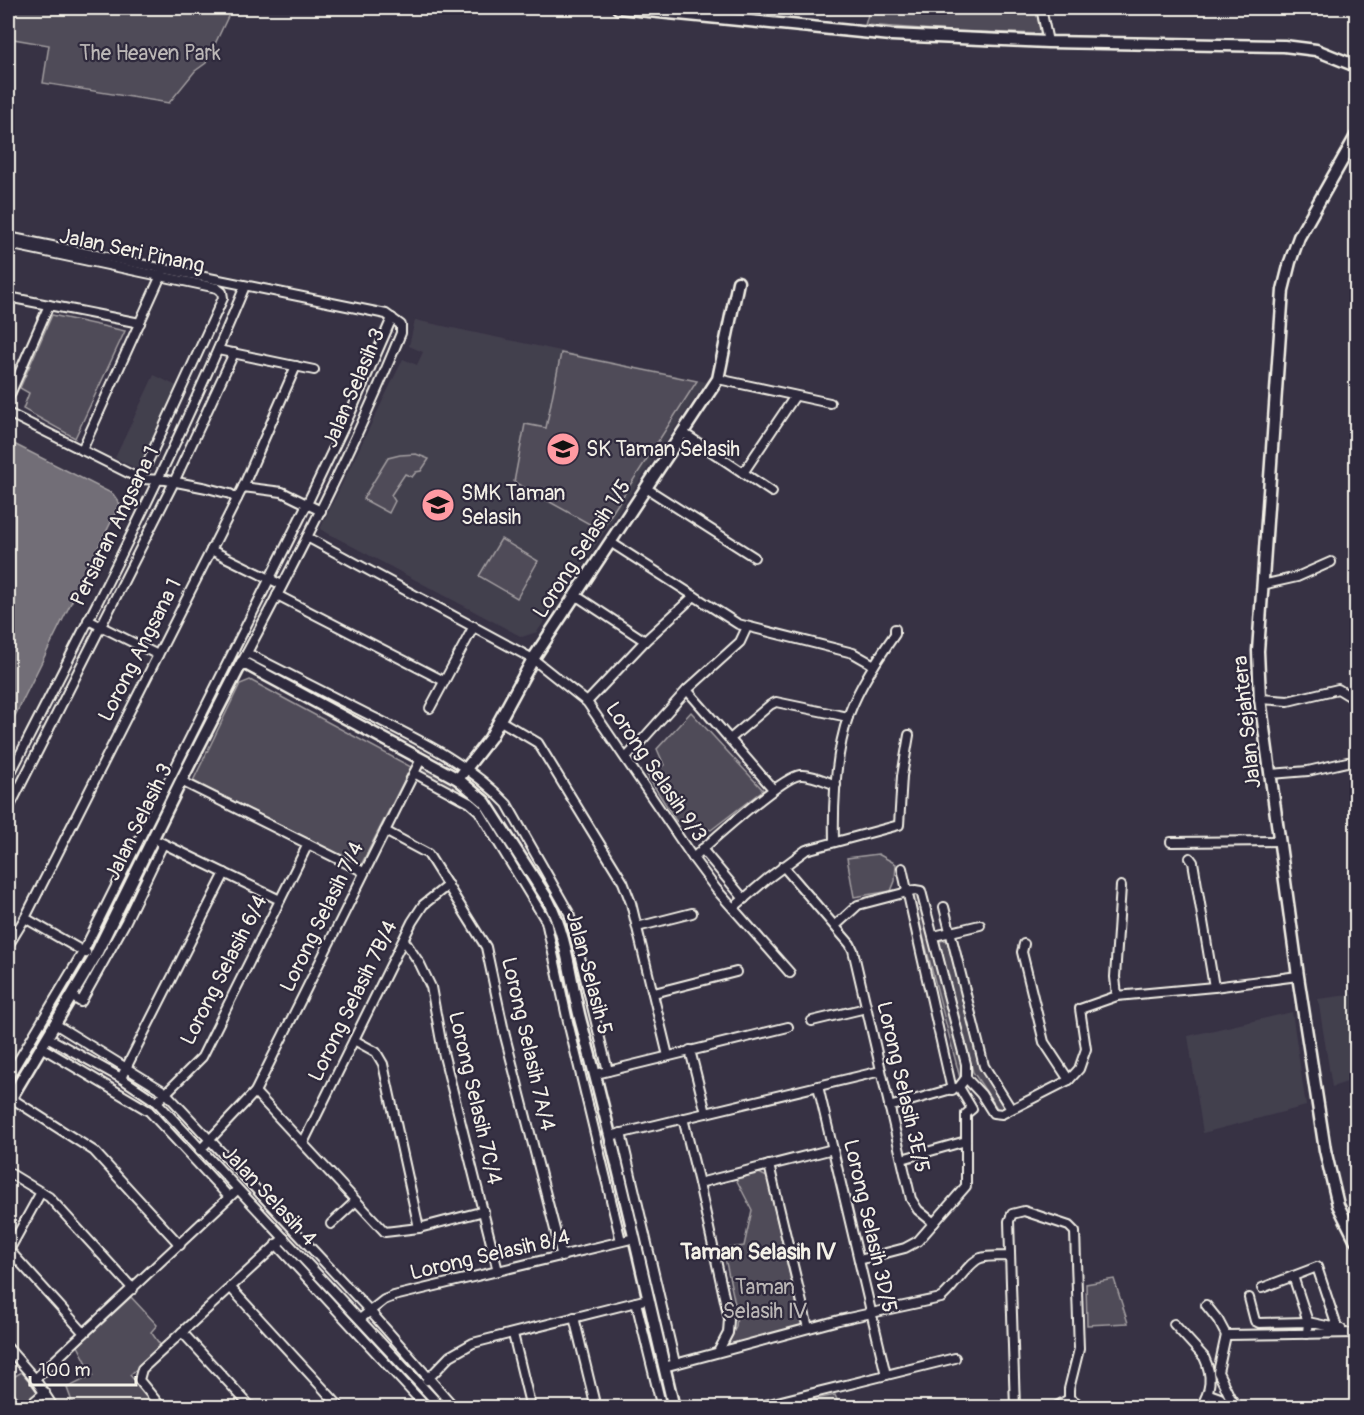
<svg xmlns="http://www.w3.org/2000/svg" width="1364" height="1415" font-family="Pangolin,sans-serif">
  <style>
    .built { fill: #433f4e }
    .green { fill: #504b59; stroke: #a29ea0; stroke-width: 1.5 }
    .water { fill: #726e77; stroke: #a6a2a4; stroke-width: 1.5 }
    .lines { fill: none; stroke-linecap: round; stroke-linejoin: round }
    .street-casing { stroke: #f4f1e8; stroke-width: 12 }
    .secondary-casing { stroke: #f4f1e8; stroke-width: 15 }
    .street { stroke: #2f2a3d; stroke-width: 8 }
    .secondary { stroke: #2f2a3d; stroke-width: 10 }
    .labels { text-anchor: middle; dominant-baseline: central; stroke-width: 4.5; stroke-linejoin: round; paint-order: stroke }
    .park-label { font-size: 21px; fill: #bbb7b6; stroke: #2f2a3d }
    .street-label { font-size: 21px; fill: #f4f1e8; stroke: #2f2a3d }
    .poi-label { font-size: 21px; fill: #f4f1e8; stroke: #2f2a3d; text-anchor: start }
    .neighbourhood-label { font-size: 22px; font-weight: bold; fill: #f4f1e8; stroke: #2f2a3d }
  </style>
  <rect width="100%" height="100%" fill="#373244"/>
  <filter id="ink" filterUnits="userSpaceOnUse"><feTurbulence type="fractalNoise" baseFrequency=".0167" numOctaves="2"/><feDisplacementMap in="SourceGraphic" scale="12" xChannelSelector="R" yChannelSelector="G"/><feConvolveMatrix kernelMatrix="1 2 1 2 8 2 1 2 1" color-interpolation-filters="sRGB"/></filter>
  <g filter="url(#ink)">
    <g class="built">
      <polygon points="415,320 706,382 537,632 522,637 320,529 403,359 417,365 423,352 409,346"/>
      <polygon points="154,375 187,391 148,474 115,458"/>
      <polygon points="1356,994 1356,1079 1332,1087 1318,999"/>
      <polygon points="1292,1012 1306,1106 1203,1133 1188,1036"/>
    </g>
    <g class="green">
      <polygon points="8,8 232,8 206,63 195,71 169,103 43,83 49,45 8,38"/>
      <polygon points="870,8 1036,8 1041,34 950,31 865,25"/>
      <polygon points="52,315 125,331 75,438 23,409 29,393 20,388"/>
      <polygon points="561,353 697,381 605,524 593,526 514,482 525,424 546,428"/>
      <polygon points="416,454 429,459 421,471 416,472 412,477 405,474 391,495 395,501 389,513 363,499 388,458 400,455"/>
      <polygon points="501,539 538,561 517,598 479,576"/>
      <polygon points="250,680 411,767 361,865 193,781 240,684"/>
      <polygon points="691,712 763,790 711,830 676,821 647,775 664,765 657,749"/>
      <polygon points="421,759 474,792 548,900 610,1135 621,1133 675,1363 664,1367 674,1407 662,1407 636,1302 648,1298 635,1239 621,1241 546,921 479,811 414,773"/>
      <polygon points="878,854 896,864 895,881 891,891 854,897 847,858"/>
      <polygon points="916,893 920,897 964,1069 963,1074 960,1078 913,897"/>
      <polygon points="947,940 981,1068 1003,1107 999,1111 973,1072 939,941"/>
      <polygon points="757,1172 767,1177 802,1327 726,1345 736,1327 737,1313 723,1249 744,1246 752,1210 736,1179"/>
      <polygon points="1114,1279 1128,1323 1087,1325 1086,1284"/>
      <polygon points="131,1297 157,1325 151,1332 161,1346 130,1375 157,1407 74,1407 67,1388 93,1375 78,1346"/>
      <polygon points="22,1372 39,1394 18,1405 8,1394 8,1380"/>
      <polygon points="835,1395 840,1407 793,1407 794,1404"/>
    </g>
    <polygon class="water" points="8,441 113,494 120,504 8,730"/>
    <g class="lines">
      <defs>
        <g id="street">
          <polyline points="1041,8 1048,42"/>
          <path d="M 8,237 L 386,314 L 401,325 L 401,333 C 355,446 299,555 242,662"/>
          <polyline points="8,244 217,288 222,292 223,298 140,479"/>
          <polyline points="8,297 140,323"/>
          <polyline points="218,350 314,370"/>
          <polyline points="718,379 830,403"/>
          <polyline points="8,399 49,305"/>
          <polyline points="8,413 140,479 166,480 207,488 230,494 237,499"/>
          <polyline points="682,432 772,492"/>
          <polyline points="82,450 163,271"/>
          <polyline points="743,473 795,396"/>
          <polyline points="243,487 282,492 321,511"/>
          <polyline points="646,488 754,557"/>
          <polyline points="307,537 533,659 587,702 693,858 716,889 790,973"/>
          <polyline points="610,542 738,624 853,653 874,665"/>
          <polyline points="211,550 282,585"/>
          <polyline points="1262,585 1297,577 1331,562"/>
          <polyline points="277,595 444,681"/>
          <polyline points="575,595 645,641"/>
          <polyline points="88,620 158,655"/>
          <path d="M 247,653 C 289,674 331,696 373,717 C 421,741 470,764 507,804 L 569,913 L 608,1071"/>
          <polyline points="687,690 773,789"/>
          <polyline points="1260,699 1288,701 1338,689 1356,700"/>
          <polyline points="587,702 645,641 694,596"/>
          <polyline points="430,708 474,626"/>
          <polyline points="499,720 538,743 623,882 631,903 668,1056"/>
          <polyline points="730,739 770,705 776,702 848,717"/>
          <polyline points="626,758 687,690 740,642 747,627"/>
          <polyline points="414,773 470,803 479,811 546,921 568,1022 621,1241"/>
          <polyline points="1271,774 1308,771 1347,762 1356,763"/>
          <path d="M 8,778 C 91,616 175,454 245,286"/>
          <polyline points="181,781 364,872"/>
          <polyline points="8,810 174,482 234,353"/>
          <polyline points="385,831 428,854 486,947 505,1036 562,1257"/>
          <polyline points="160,842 280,900"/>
          <path d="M 834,842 C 833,800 835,754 849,714 C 860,685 877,660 895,634 L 895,629"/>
          <polyline points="1171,842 1280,841"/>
          <polyline points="702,849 744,899"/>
          <path d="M 693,858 C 710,842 782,777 800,775 C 811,774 825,781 836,785"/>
          <polyline points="1190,858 1193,862 1214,987"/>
          <polyline points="783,866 850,944 853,950 911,1199 918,1210 934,1223"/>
          <polyline points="902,868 952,1090"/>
          <polyline points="944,907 984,1066 1011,1109"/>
          <polyline points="733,908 767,879 806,850 899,825 902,776 909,735"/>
          <polyline points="25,918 86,953"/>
          <polyline points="835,926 858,905 915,890 921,891 966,1064 966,1078 959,1087 972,1109 966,1114 966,1186 918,1241 905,1248 859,1260"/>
          <polyline points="637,927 692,913"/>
          <polyline points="934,936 980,925"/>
          <polyline points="404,940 420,964 431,987 443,1052 498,1271"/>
          <polyline points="1024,944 1022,952 1044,1042 1069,1080"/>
          <polyline points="8,946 25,918 243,487 296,366"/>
          <polyline points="654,993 736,972"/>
          <polyline points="71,996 81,1002 125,923 163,844"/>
          <polyline points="1117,996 1115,977 1121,886"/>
          <polyline points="812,1021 866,1008"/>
          <polyline points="55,1024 165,1092 370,1311 455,1408"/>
          <polyline points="47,1037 121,1078 157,1102 442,1408"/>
          <polyline points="354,1040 376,1052 383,1064 419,1228"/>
          <polyline points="41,1047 149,1111 229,1197"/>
          <polyline points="690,1050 706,1113"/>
          <polyline points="596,1074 788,1027"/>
          <polyline points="8,1078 83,952 307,504 350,414 392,318"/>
          <polyline points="121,1078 225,873"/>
          <polyline points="966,1078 981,1094 993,1113 1002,1114 1069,1080 1079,1069 1086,1049 1080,1009 1117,996 1214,987 1298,976"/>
          <polyline points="818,1086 886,1375"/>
          <polyline points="255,1092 385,1232 419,1228 484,1211"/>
          <polyline points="11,1098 94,1151 180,1245"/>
          <polyline points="157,1102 202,1057 308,844"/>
          <polyline points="889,1107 955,1088"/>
          <polyline points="683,1118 699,1183 729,1319 728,1333 718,1352"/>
          <polyline points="621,1133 675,1363"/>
          <polyline points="610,1136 881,1071"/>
          <polyline points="303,1143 412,922 423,905 448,885"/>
          <polyline points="200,1150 255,1092 421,759"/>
          <polyline points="902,1159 966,1141"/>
          <polyline points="769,1165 808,1328"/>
          <polyline points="8,1172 49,1197 133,1289"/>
          <polyline points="699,1183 833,1149"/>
          <polyline points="331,1224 356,1201"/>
          <polyline points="276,1244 427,1408"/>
          <polyline points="9,1250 84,1333"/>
          <polyline points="8,1252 41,1192"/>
          <polyline points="1293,1276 1308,1322 1307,1334"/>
          <polyline points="230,1287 341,1408"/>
          <polyline points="1262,1288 1317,1267 1337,1327"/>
          <polyline points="1249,1298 1255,1321 1259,1323 1308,1322 1341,1329"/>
          <polyline points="636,1302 662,1408"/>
          <polyline points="1206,1305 1218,1320 1226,1335"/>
          <polyline points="574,1317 596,1408"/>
          <polyline points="360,1319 384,1300 394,1296 635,1238"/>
          <path d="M 1174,1324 L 1204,1357 C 1213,1376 1211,1391 1200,1408"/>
          <polyline points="182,1332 252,1408"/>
          <polyline points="513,1334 531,1408"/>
          <polyline points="1226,1335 1356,1333"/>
          <polyline points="1226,1335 1218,1372 1230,1397 1238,1408"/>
          <polyline points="8,1348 35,1379 54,1408"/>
          <path d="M 664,1367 L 839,1320 L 941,1298 C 953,1289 969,1261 981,1258 C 990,1255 1001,1257 1010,1256"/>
          <polyline points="35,1379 237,1190"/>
          <polyline points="427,1380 450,1356 473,1343 648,1299"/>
          <polyline points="8,1394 20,1408"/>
          <polyline points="1209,1394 1220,1398 1228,1408"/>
          <polyline points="26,1408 45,1392"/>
          <polyline points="162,1408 139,1380 142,1369 284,1238"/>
          <polyline points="753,1408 955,1358"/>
          <polyline points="1015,1408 1009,1221 1012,1214 1024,1211 1069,1226 1075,1232 1079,1349 1069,1389 1069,1399"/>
          <polyline points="1054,1408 1069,1399 1076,1402 1079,1408"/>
        </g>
        <g id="secondary">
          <polyline points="618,8 891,35 1048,42 1284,46 1316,50 1356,66"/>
          <polyline points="1356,136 1299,237 1290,262 1283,290 1258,651 1260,699 1298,976 1325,1150 1338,1205 1356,1241"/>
          <polyline points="458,779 490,738 533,659 718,379 738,282"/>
          <path d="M 8,1103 L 94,958 L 181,781 L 242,662 L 458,779 L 485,802 L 548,900 C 568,938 570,981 581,1022 C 616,1150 643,1279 674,1408"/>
        </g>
      </defs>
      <use href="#street" class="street-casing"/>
      <use href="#secondary" class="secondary-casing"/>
      <use href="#street" class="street"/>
      <use href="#secondary" class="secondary"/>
    </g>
  </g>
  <defs>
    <symbol id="school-disc" viewBox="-11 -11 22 22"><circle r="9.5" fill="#ff9aa2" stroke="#2f2a3d"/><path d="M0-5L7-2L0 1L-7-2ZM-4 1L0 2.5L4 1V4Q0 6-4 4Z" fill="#111"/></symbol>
  </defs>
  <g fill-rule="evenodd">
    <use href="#school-disc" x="544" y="430" width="38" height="38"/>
    <use href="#school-disc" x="419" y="486" width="38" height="38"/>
  </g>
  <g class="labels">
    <g class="park-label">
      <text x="150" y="53">The Heaven Park</text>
      <text x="765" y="1287">Taman<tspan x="765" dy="24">Selasih Ⅳ</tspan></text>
    </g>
    <g class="street-label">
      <text transform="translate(132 251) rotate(12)">Jalan Seri Pinang</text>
      <text transform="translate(354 388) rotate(-67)">Jalan Selasih 3</text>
      <text transform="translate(115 526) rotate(-64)">Persiaran Angsana 1</text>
      <text transform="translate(582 549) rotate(-57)">Lorong Selasih 1/5</text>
      <text transform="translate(140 650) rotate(-63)">Lorong Angsana 1</text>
      <text transform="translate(1247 722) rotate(-96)">Jalan Sejahtera</text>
      <text transform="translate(656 772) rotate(56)">Lorong Selasih 9/3</text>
      <text transform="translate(139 822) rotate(-64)">Jalan Selasih 3</text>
      <text transform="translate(322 917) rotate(-64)">Lorong Selasih 7/4</text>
      <text transform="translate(224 970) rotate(-63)">Lorong Selasih 6/4</text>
      <text transform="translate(589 973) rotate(75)">Jalan Selasih 5</text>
      <text transform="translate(353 1001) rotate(-64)">Lorong Selasih 7B/4</text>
      <text transform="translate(528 1044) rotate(77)">Lorong Selasih 7A/4</text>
      <text transform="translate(903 1087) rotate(77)">Lorong Selasih 3E/5</text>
      <text transform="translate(475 1098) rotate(77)">Lorong Selasih 7C/4</text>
      <text transform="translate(269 1196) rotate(47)">Jalan Selasih 4</text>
      <text transform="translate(870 1226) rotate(77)">Lorong Selasih 3D/5</text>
      <text transform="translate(490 1255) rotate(-13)">Lorong Selasih 8/4</text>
    </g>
    <g class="poi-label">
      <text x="586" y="449">SK Taman Selasih</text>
      <text x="461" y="493">SMK Taman<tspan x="461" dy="24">Selasih</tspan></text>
    </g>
    <g class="neighbourhood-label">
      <text x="758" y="1252">Taman Selasih Ⅳ</text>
    </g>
  </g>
  <rect width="1364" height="1415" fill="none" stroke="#2f2a3d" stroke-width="30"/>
  <rect x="15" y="15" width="1334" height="1385" fill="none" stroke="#f4f1e8" stroke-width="2" filter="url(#ink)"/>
  <path d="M30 1376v9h106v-9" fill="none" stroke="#f4f1e8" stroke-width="3"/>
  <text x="39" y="1376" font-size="18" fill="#f4f1e8" stroke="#2f2a3d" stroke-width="4.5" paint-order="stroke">100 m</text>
</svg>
